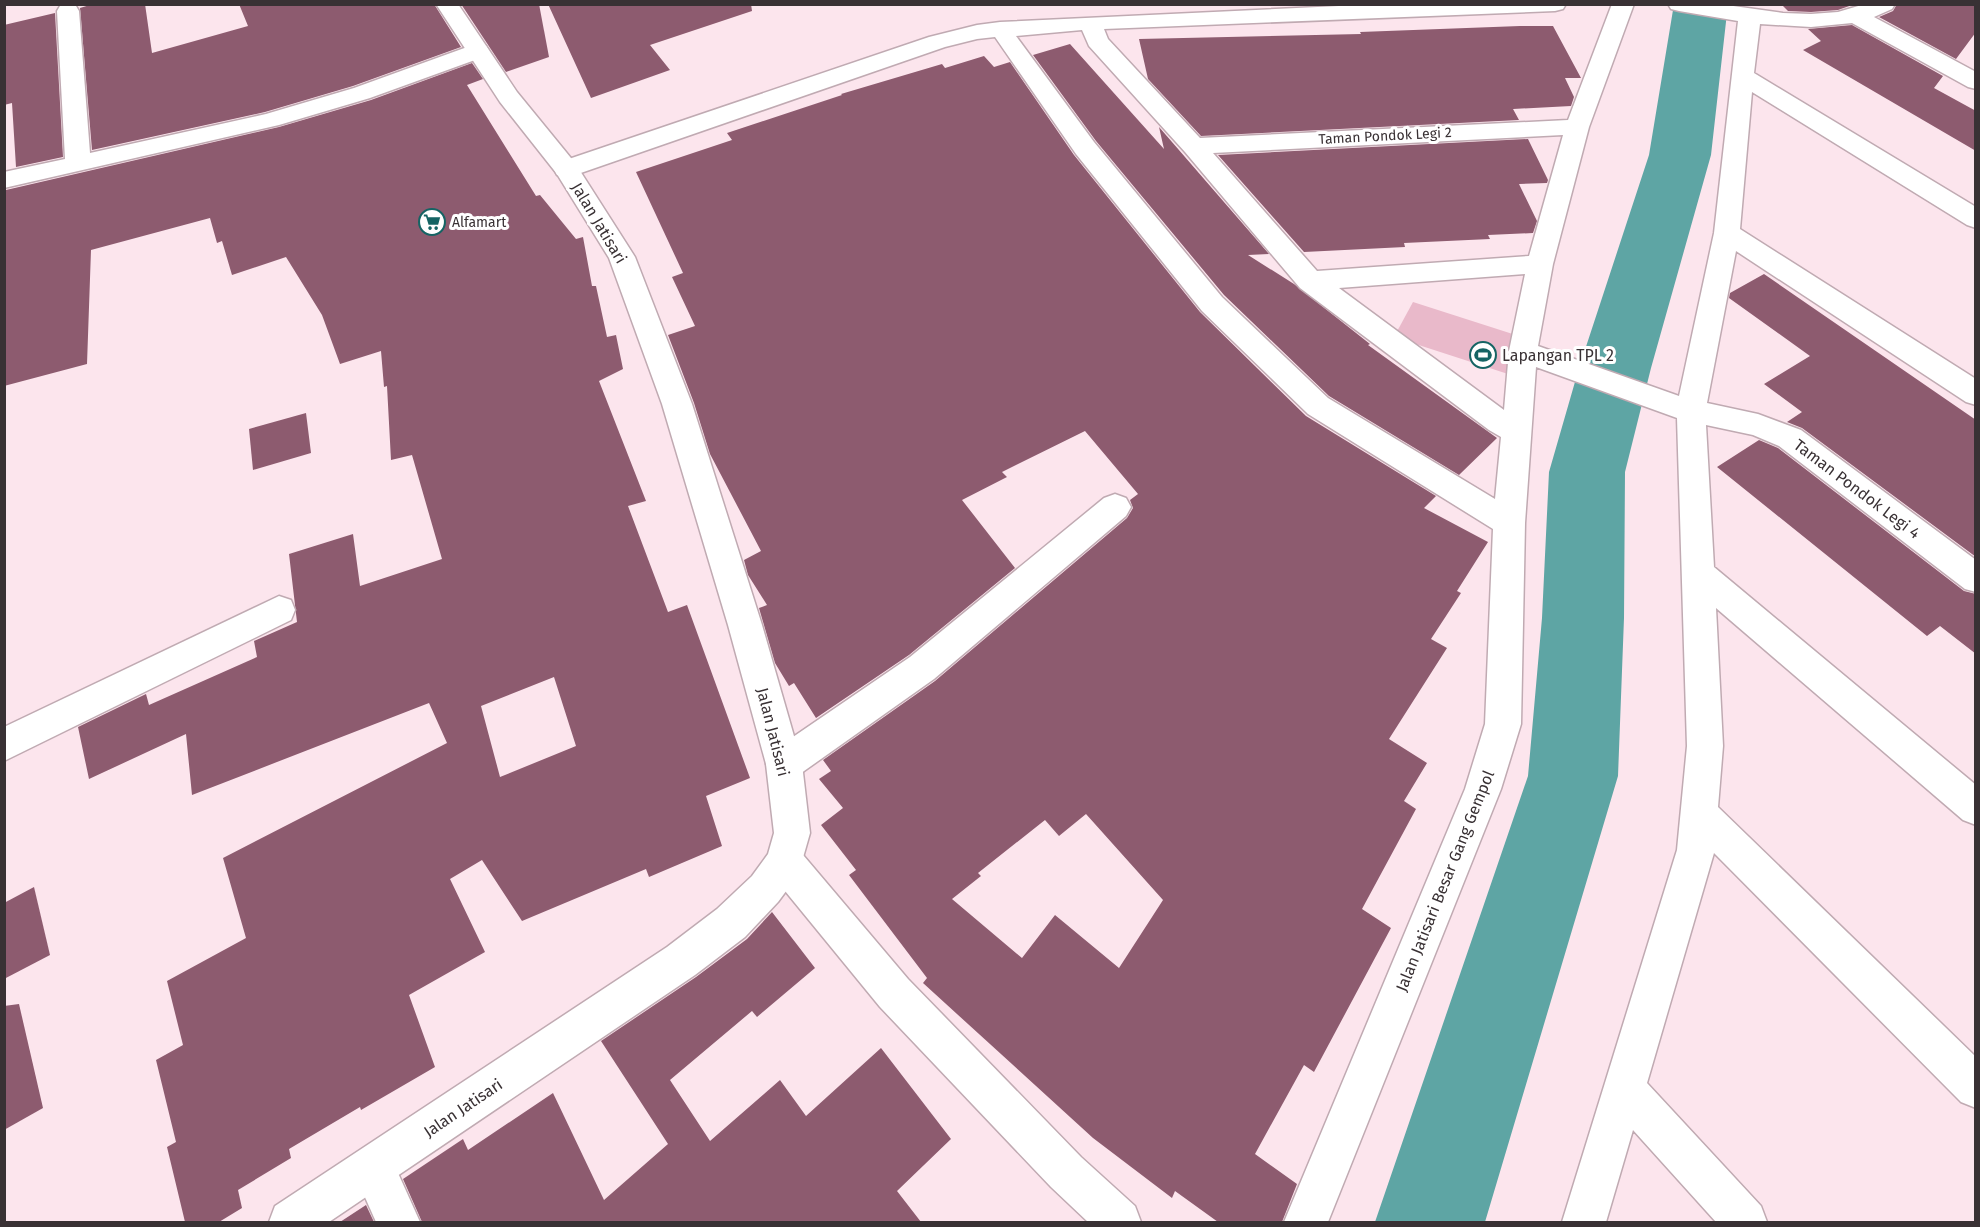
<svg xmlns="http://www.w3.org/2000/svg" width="1980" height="1227" font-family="'Fira Sans',sans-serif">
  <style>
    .green { fill: #e9b9ca }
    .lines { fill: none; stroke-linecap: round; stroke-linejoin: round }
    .river { fill: #5ea5a4; fill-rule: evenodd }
    .building { fill: #8d5b6f; fill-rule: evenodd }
    .minor-casing { stroke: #c0aab2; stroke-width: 3 }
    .tertiary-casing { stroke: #c0aab2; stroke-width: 3 }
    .minor { fill: #fff; fill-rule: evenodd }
    .tertiary { fill: #fff; fill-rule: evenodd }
    .labels { text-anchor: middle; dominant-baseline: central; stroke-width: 6; stroke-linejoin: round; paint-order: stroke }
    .far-street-label { font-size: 14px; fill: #393134; stroke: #fff }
    .far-poi-label { font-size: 14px; fill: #393134; stroke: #fff; text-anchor: start }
    .street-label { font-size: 16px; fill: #393134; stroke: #fff }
    .poi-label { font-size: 16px; fill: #393134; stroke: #fff; text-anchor: start }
  </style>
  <rect width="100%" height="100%" fill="#fce5ed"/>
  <polygon class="green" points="1413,302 1522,337 1508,374 1394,337"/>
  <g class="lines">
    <polygon class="river" points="1674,4 1728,4 1711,155 1651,368 1625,472 1624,618 1618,776 1485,1222 1375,1222 1528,776 1542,618 1549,472 1579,368 1649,155"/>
  </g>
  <g class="building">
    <polygon points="93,4 145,4 152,53 248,26 239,4 434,4 461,47 353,86 265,112 92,150 80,8"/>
    <polygon points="461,4 539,4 549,57 506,72"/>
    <polygon points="548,4 751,4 752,11 650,45 670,70 591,98"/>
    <polygon points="1781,4 1855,4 1838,10 1811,12 1788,11"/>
    <polygon points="1897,4 1976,4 1976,32 1956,59 1879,17 1893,11"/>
    <polygon points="55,13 63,157 16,167 12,103 4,105 4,25"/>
    <polygon points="1852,25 1943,76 1934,88 1976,111 1976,151 1803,50 1821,41 1808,29"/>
    <polygon points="1520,26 1553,26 1581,78 1565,78 1574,97 1571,106 1513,109 1519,120 1201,136 1148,79 1139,39 1361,34 1360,32"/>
    <polygon points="1070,44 1164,149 1159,127 1269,254 1248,255 1294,284 1370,344 1368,345 1497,438 1459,475 1329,396 1224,295 1096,141 1033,55"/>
    <path d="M 984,56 L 994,67 L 1010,62 L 1074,155 L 1200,312 L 1306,416 L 1436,496 L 1424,508 L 1488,542 L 1457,591 L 1461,593 L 1431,639 L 1447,648 L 1389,739 L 1427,763 L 1404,801 L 1416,809 L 1362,909 L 1391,928 L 1314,1072 L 1304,1065 L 1255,1154 L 1297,1184 L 1282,1222 L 1218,1222 L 1175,1191 L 1172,1198 L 1093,1138 L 923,983 L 927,978 L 849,875 L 856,870 L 821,825 L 843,808 L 819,779 L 831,771 L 823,760 L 935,681 L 1127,518 L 1133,508 L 1130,500 L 1138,494 L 1085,431 L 1002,472 L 1007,477 L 962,500 L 1015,568 L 909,655 L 816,718 L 794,683 L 789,686 L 775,663 L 759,608 L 767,605 L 748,575 L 744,560 L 761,551 L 710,454 L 694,403 L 668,335 L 695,326 L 672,277 L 683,273 L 636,172 L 732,140 L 727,133 L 842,95 L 841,94 L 942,64 L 945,68 ZM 1086,814 L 1163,900 L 1119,968 L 1055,915 L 1022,958 L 952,899 L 981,876 L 978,873 L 1045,820 L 1059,836 Z"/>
    <path d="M 472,63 L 483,79 L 467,85 L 536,196 L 540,195 L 576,239 L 583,237 L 592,286 L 596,286 L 607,337 L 616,335 L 623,369 L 599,381 L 646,501 L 628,506 L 668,612 L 687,605 L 750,778 L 706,796 L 722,846 L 649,877 L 646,869 L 522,921 L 482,860 L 450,879 L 485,952 L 409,995 L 435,1067 L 361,1110 L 360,1107 L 289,1149 L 291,1158 L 238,1190 L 242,1208 L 219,1222 L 185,1222 L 167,1147 L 176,1142 L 156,1060 L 183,1045 L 167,981 L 246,938 L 223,858 L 447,743 L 429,703 L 192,795 L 186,734 L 89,779 L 78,727 L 146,694 L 149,705 L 257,657 L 254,641 L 297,622 L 289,554 L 353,534 L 360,586 L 442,559 L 412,455 L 391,460 L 387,386 L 384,387 L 381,351 L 340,364 L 322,315 L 286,257 L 232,275 L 222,241 L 217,243 L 210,218 L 91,250 L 87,364 L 4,386 L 6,190 L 279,127 L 371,100 ZM 554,677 L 576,746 L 500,777 L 481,706 Z"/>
    <polygon points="1528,139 1548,180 1547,183 1519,184 1537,221 1533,233 1488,235 1490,239 1404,243 1405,247 1304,252 1218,155"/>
    <polygon points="1764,274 1976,420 1976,557 1802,428 1787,422 1802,412 1764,384 1810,356 1729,298 1730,293"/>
    <polygon points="306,413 311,453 253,470 249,429"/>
    <polygon points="1759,440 1778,448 1964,591 1976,594 1976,654 1940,626 1927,636 1717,467"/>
    <polygon points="34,887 50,955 4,979 4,903"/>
    <polygon points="772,912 815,968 757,1017 752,1011 670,1080 710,1141 780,1080 806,1116 881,1048 951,1139 897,1191 921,1222 422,1222 403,1179 463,1139 468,1150 553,1093 604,1200 668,1144 601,1041 696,977 747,939"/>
    <polygon points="19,1004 43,1108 4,1130 4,1006"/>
    <polygon points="366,1205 374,1222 340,1222"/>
  </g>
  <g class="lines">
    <defs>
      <g id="minor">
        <polygon points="68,4 76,6 79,11 90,153 266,114 354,88 470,46 478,44 486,46 489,51 486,56 370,98 279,125 4,188 4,172 65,159 57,11 60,6"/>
        <path d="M 1381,4 L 1566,4 L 1563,9 L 1555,11 L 1104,29 L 1108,39 L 1200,138 L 1568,120 L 1612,4 L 1634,4 L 1589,127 L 1553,264 L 1538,346 L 1679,396 L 1714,233 L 1738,21 L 1679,11 L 1671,9 L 1668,4 L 1719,4 L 1783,13 L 1811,14 L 1838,12 L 1865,4 L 1895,4 L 1892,9 L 1874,17 L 1976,72 L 1976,89 L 1968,87 L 1852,23 L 1811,27 L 1760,24 L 1754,73 L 1976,207 L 1976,228 L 1967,225 L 1752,92 L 1740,229 L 1976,379 L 1976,405 L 1966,402 L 1736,251 L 1707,403 L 1758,414 L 1801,430 L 1976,560 L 1976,592 L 1965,589 L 1779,446 L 1753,435 L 1706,425 L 1714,567 L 1976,785 L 1976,825 L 1963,820 L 1716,608 L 1723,746 L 1718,807 L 1976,1057 L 1976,1108 L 1961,1102 L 1714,853 L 1647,1083 L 1761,1206 L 1767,1222 L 1716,1222 L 1633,1130 L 1606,1222 L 1562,1222 L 1677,850 L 1687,746 L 1677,418 L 1536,367 L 1525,523 L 1521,724 L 1501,789 L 1328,1222 L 1284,1222 L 1465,789 L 1485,724 L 1493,529 L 1308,414 L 1202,311 L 1076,154 L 995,37 L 977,39 L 945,47 L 575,175 L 566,177 L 557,175 L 554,169 L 557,163 L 929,37 L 977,25 L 1000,22 ZM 1082,30 L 1089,46 L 1185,152 L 1300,288 L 1489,430 L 1501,437 L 1495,499 L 1328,398 L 1222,297 L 1094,142 L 1016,36 ZM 1563,135 L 1529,256 L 1317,271 L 1213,153 ZM 1525,274 L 1509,351 L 1504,410 L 1339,288 Z"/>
        <polygon points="1115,494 1126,498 1131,507 1126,516 934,679 797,776 784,781 771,776 766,764 771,752 910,657 1104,498"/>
        <polygon points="279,596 291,600 295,610 291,620 4,761 4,727"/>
        <polygon points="785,844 798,849 908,979 1081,1157 1135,1206 1141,1222 1088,1222 1051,1187 880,1007 772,875 766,862 772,849"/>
        <polygon points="374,1146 389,1153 420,1222 376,1222 352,1168 359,1153"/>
      </g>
      <polygon id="tertiary" points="436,4 458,4 517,92 575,163 635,257 692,404 762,625 802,764 810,833 798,875 778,902 745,937 695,975 329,1222 269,1222 275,1206 667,947 717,909 752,876 768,854 774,833 766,764 728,625 662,404 609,258 557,174 500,102"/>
    </defs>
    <use href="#minor" class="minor-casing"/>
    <use href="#tertiary" class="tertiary-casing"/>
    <use href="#minor" class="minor"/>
    <use href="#tertiary" class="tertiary"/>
  </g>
  <defs>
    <symbol id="supermarket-ring" viewBox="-11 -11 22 22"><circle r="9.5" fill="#fff" stroke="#156464" stroke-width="1.5"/><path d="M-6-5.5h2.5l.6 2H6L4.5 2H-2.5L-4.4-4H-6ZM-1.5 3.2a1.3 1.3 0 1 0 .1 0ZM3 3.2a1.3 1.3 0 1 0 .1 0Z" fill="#156464"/></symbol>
    <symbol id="stadium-ring" viewBox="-11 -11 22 22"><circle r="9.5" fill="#fff" stroke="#156464" stroke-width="1.5"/><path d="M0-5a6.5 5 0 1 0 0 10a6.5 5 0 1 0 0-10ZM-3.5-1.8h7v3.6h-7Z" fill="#156464"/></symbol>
  </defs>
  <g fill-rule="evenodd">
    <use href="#supermarket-ring" x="417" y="207" width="30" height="30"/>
    <use href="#stadium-ring" x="1468" y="340" width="30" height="30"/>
  </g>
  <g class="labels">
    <g class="far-street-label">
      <text transform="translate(1385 136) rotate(-3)">Taman Pondok Legi 2</text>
    </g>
    <g class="far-poi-label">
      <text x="452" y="222">Alfamart</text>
    </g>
    <g class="street-label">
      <text transform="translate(599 223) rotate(59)">Jalan Jatisari</text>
      <text transform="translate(1857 489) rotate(37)">Taman Pondok Legi 4</text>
      <text transform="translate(773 732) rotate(76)">Jalan Jatisari</text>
      <text transform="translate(1445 881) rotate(-68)">Jalan Jatisari Besar Gang Gempol</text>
      <text transform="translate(463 1108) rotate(-34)">Jalan Jatisari</text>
    </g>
    <g class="poi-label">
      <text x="1502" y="355">Lapangan TPL 2</text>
    </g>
  </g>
  <rect width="1980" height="1227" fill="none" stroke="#393134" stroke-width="12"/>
</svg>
